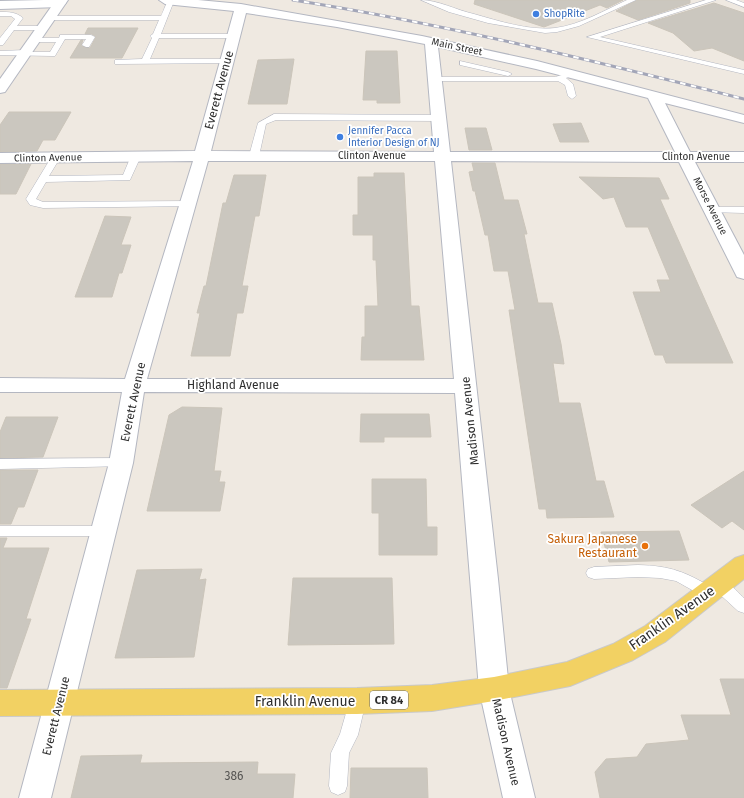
<svg xmlns="http://www.w3.org/2000/svg" width="744" height="798" font-family="'Fira Sans',sans-serif">
  <style>
    .building { fill: #cbc7bf; stroke: #cbc5ba }
    .lines { fill: none; stroke-linecap: round; stroke-linejoin: round }
    .lane-casing { stroke: #b4b7c1; stroke-width: 1 }
    .street-casing { stroke: #b4b7c1; stroke-width: 2 }
    .secondary-casing { stroke: #b4b7c1; stroke-width: 2 }
    .primary-casing { stroke: #c9c9c9; stroke-width: 2 }
    .lane { fill: #fff; fill-rule: evenodd }
    .street { fill: #fff; fill-rule: evenodd }
    .secondary { fill: #fff; fill-rule: evenodd }
    .primary { fill: #f2d163; fill-rule: evenodd }
    .rail-casing { stroke: #a3a6b8; stroke-width: 3 }
    .rail { stroke: #fff; stroke-width: 2; stroke-dasharray: 5.5; stroke-linecap: butt }
    .shop-dot { fill: #3f7fe0; stroke: #fff; stroke-width: 1.5 }
    .food-dot { fill: #e8710a; stroke: #fff; stroke-width: 1.5 }
    .labels { text-anchor: middle; dominant-baseline: central; stroke-width: 3.5; stroke-linejoin: round; paint-order: stroke }
    .far-shop-label { font-size: 10px; fill: #366cbe; stroke: #fff; text-anchor: start }
    .far-street-label { font-size: 10px; fill: #2e2e2e; stroke: #fff }
    .shield { fill: #fff; stroke: #6d6d6d; stroke-width: 1 }
    .shield-label { font-size: 11px; font-weight: bold; fill: #2e2e2e }
    .street-label { font-size: 12px; fill: #2e2e2e; stroke: #fff }
    .food-label { font-size: 12px; fill: #c56008; stroke: #fff; text-anchor: end }
    .near-number-label { font-size: 12px; fill: #555452 }
    .near-street-label { font-size: 14px; fill: #2e2e2e; stroke: #fff }
  </style>
  <rect width="100%" height="100%" fill="#efe9e1"/>
  <g class="building">
    <polygon points="475,0 623,0 607,8 600,5 544,27 474,4"/>
    <polygon points="637,0 690,0 690,3 638,20 616,11"/>
    <polygon points="714,3 744,13 744,61 712,48 694,51 673,33 648,23"/>
    <polygon points="88,28 138,28 122,58 70,58 81,40 83,40 81,46 90,48 96,37 92,34 85,34"/>
    <polygon points="366,51 397,51 400,103 377,103 377,100 363,100"/>
    <polygon points="294,59 287,104 248,104 258,60"/>
    <polygon points="9,112 71,112 55,140 43,140 37,151 0,152 0,125"/>
    <polygon points="581,123 589,142 560,142 553,124"/>
    <polygon points="465,128 486,128 492,150 469,150"/>
    <polygon points="472,163 495,163 504,200 518,200 527,234 524,234 538,303 552,303 561,344 564,364 553,363 559,403 580,403 596,481 604,481 614,517 547,518 546,509 539,509 509,310 515,310 508,271 494,271 488,235 485,235 475,191 473,191 469,172 474,171"/>
    <polygon points="0,164 31,164 16,194 0,194"/>
    <polygon points="374,173 404,173 411,306 419,306 424,360 361,360 362,337 365,337 365,306 378,306 376,260 373,260 373,235 353,235 353,215 358,215 358,177 374,177"/>
    <polygon points="234,175 266,175 259,216 255,216 242,286 248,286 243,313 237,313 230,356 191,356 200,313 197,313 204,286 206,286 223,203 226,203"/>
    <polygon points="579,177 659,178 669,199 660,199 733,363 666,363 663,355 655,355 633,292 661,292 657,280 670,280 648,227 626,227 614,197 603,199"/>
    <polygon points="105,216 131,217 121,245 131,245 122,273 119,273 112,297 75,297"/>
    <polygon points="182,407 222,408 214,471 221,471 219,482 225,482 220,511 147,511 169,415"/>
    <polygon points="361,414 429,414 431,437 384,437 384,442 360,442"/>
    <polygon points="6,417 58,417 43,457 0,458 0,432"/>
    <polygon points="0,470 38,470 24,507 18,507 11,524 0,524"/>
    <polygon points="744,471 744,530 732,521 722,528 691,505"/>
    <polygon points="372,479 426,479 427,527 437,527 437,555 379,555 379,513 372,513"/>
    <polygon points="679,531 689,560 609,562 601,532"/>
    <polygon points="0,538 7,538 3,548 49,548 26,619 31,619 7,688 0,688"/>
    <polygon points="202,569 199,580 206,579 194,657 115,658 137,570"/>
    <polygon points="293,578 392,578 394,644 288,645"/>
    <polygon points="720,679 744,679 744,798 600,798 595,772 606,759 637,757 646,744 689,740 681,715 731,715"/>
    <polygon points="142,755 140,763 258,762 257,774 295,774 293,798 71,798 81,756"/>
    <polygon points="351,768 427,768 428,798 350,798"/>
  </g>
  <g class="lines">
    <defs>
      <g id="lane">
        <polygon points="168,0 174,1 161,34 233,34 237,36 233,38 159,38 150,59 229,59 229,63 118,64 115,64 115,60 142,59 152,38 150,36 153,34 159,20 49,20 45,18 49,16 161,16"/>
        <path d="M 421,0 C 438,0 456,10 474,14 C 499,21 529,31 555,28 C 580,25 605,10 627,0 L 636,0 L 579,26 L 557,32 L 545,33 L 488,23 L 449,12 Z"/>
        <polygon points="706,0 716,0 600,37 744,70 744,74 587,37"/>
        <polygon points="726,0 736,0 744,3 744,7"/>
        <path d="M 0,12 C 9,12 16,12 23,18 L 17,26 L 41,26 L 45,28 L 41,30 L 14,30 L 3,45 L 0,45 L 0,38 L 15,19 L 11,16 L 0,16 Z"/>
        <polygon points="60,35 91,35 95,37 89,47 86,47 82,45 86,39 65,39 55,56 52,56 0,55 0,51 25,50 29,52 50,52 56,42 33,42 29,40 33,38 59,38"/>
        <polygon points="460,61 508,72 512,74 508,76 460,65"/>
        <polygon points="572,72 576,74 566,78 573,84 576,96 572,99 568,96 565,85 558,81 435,81 431,79 435,77 555,77"/>
        <polygon points="274,114 439,115 443,118 439,121 276,120 266,124 259,156 257,158 251,158 249,156 258,123"/>
        <polygon points="136,153 141,156 130,180 46,182 36,199 43,202 189,201 193,202 194,204 193,206 43,208 30,205 26,199 52,156 55,155 60,158 49,176 123,175 131,156"/>
        <polygon points="712,207 744,207 744,213 708,212 707,210 708,208"/>
        <polygon points="121,458 126,460 128,463 126,466 0,469 0,459"/>
        <polygon points="0,526 103,526 108,527 111,531 108,535 103,536 0,536"/>
        <path d="M 638,565 C 672,566 685,572 713,588 L 711,585 L 713,581 C 726,577 735,590 744,598 L 744,613 L 738,611 L 715,590 L 716,593 L 714,597 L 708,599 L 676,581 L 660,578 L 638,577 L 594,579 L 588,577 L 586,573 L 588,569 L 594,567 Z"/>
        <polygon points="357,693 363,696 366,701 358,735 349,753 347,786 345,792 338,795 331,792 329,786 331,753 340,734 351,696"/>
      </g>
      <g id="street">
        <polygon points="44,0 62,0 66,3 60,7 0,9 0,1"/>
        <path d="M 159,0 L 198,0 L 241,4 L 422,36 L 537,61 L 744,115 L 744,123 L 665,103 L 690,152 L 744,152 L 744,162 L 695,162 L 744,255 L 744,279 L 737,277 L 735,273 L 679,162 L 451,161 L 498,579 L 509,689 L 535,798 L 503,798 L 479,689 L 455,393 L 144,392 L 133,463 L 51,798 L 19,798 L 109,463 L 122,392 L 0,392 L 0,378 L 125,379 L 193,161 L 0,163 L 0,153 L 195,151 L 234,11 L 165,4 ZM 246,13 L 337,27 L 425,44 L 434,152 L 211,151 ZM 438,47 L 536,69 L 648,98 L 675,152 L 450,152 ZM 208,161 L 435,161 L 454,379 L 147,379 Z"/>
      </g>
      <polygon id="secondary" points="56,0 68,0 5,92 0,93 0,79"/>
      <polygon id="primary" points="744,555 744,579 665,642 633,660 570,686 494,701 432,711 357,714 0,716 0,690 357,688 432,685 494,677 567,662 613,644 645,626 735,558"/>
    </defs>
    <use href="#lane" class="lane-casing"/>
    <use href="#street" class="street-casing"/>
    <use href="#secondary" class="secondary-casing"/>
    <use href="#primary" class="primary-casing"/>
    <use href="#lane" class="lane"/>
    <use href="#street" class="street"/>
    <use href="#secondary" class="secondary"/>
    <use href="#primary" class="primary"/>
    <defs>
      <path id="rail" d="M 293,0 C 445,24 595,61 744,99"/>
    </defs>
    <use href="#rail" class="rail-casing"/>
    <use href="#rail" class="rail"/>
  </g>
  <g class="shop-dot">
    <circle cx="536" cy="14" r="4"/>
    <circle cx="340" cy="137" r="4"/>
  </g>
  <circle class="food-dot" cx="645" cy="546" r="4"/>
  <g class="labels">
    <g class="far-shop-label">
      <text x="544" y="14">ShopRite</text>
      <text x="348" y="131">Jennifer Pacca<tspan x="348" dy="12">Interior Design of NJ</tspan></text>
    </g>
    <g class="far-street-label">
      <text transform="translate(457 47) rotate(12)">Main Street</text>
      <text x="372" y="156">Clinton Avenue</text>
      <text x="696" y="157">Clinton Avenue</text>
      <text transform="translate(48 158) rotate(-1)">Clinton Avenue</text>
      <text transform="translate(710 206) rotate(63)">Morse Avenue</text>
    </g>
    <rect class="shield" x="370" y="691" width="38" height="18" rx="3"/>
    <g class="shield-label">
      <text x="389" y="700">CR 84</text>
    </g>
    <g class="street-label">
      <text transform="translate(219 90) rotate(-75)">Everett Avenue</text>
      <text x="233" y="385">Highland Avenue</text>
      <text transform="translate(133 402) rotate(-78)">Everett Avenue</text>
      <text transform="translate(470 421) rotate(-96)">Madison Avenue</text>
      <text transform="translate(56 716) rotate(-76)">Everett Avenue</text>
      <text transform="translate(506 742) rotate(77)">Madison Avenue</text>
    </g>
    <g class="food-label">
      <text x="637" y="539">Sakura Japanese<tspan x="637" dy="14">Restaurant</tspan></text>
    </g>
    <g class="near-number-label">
      <text x="234" y="776">386</text>
    </g>
    <g class="near-street-label">
      <text transform="translate(672 618) rotate(-35)">Franklin Avenue</text>
      <text x="305" y="701">Franklin Avenue</text>
    </g>
  </g>
</svg>
